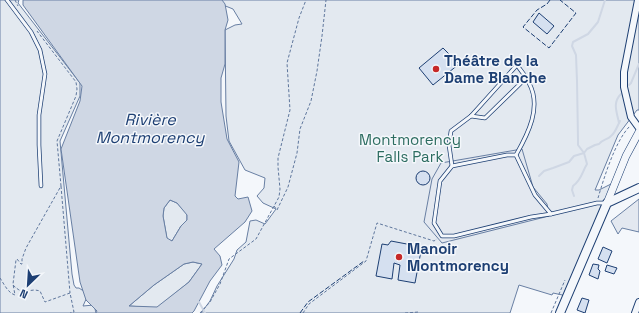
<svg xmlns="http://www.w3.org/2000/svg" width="639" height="313" font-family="'Space Grotesk',sans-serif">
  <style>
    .green { fill: #e3e9f0; stroke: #687fa3 }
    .parking { fill: #e3e8f0; stroke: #687fa3 }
    .water { fill: #cfd7e4; stroke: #687fa3; fill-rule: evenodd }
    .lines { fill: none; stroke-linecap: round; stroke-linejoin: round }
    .stream { stroke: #cfd7e4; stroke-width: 2 }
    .building { fill: #d5e0f0; stroke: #1d3f73 }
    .service-casing { stroke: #1d3f73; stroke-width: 4.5 }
    .minor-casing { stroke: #1d3f73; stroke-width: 8 }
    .tertiary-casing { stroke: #1d3f73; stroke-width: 8 }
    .secondary-casing { stroke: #1d3f73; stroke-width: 10 }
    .path { stroke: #5e769c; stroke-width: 1; stroke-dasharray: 3 2; stroke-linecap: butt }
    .service { stroke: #f4f7fb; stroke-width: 3 }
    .minor { stroke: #f4f7fb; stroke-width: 6 }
    .tertiary { stroke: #f4f7fb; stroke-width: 7 }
    .secondary { stroke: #f4f7fb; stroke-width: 8 }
    .fence { stroke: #1d3f73; stroke-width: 1; stroke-dasharray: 5 2; stroke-linecap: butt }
    .poi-dot { fill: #c62828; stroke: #f4f7fb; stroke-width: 1.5 }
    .labels { text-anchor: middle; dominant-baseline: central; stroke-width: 3; stroke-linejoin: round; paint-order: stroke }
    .poi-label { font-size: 15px; font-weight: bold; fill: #1d3f73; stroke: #f4f7fb; text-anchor: start }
    .park-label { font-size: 15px; fill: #2c6c60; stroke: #f4f7fb }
    .water-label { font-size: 16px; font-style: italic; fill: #1d3f73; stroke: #f4f7fb }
  </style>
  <rect width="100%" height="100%" fill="#f4f7fb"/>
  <g class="green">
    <polygon points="0,0 19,0 18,3 80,83 80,96 60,141 72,274 74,285 76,288 79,288 88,294 87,297 83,306 94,305 96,313 0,313"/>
    <polygon points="213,0 639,0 639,110 637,110 618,135 595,190 599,190 615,182 567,296 553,293 552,295 519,285 510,313 201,313 210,301 217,286 234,259 237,250 246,242 250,221 256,220 265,224 276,209 263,203 257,196 264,188 265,178 245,170 229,141 226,116 225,30 235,25 242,24 233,9 218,3"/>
    <polygon points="170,200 177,203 187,214 187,220 181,226 172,241 167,239 163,216 164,208"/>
    <polygon points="193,262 202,264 189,282 157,308 129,306 154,285 184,264"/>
  </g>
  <g class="parking">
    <polygon points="522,149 533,187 547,204 549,216 442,243 424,222 432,179 441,163"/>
    <polygon points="639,199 639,232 622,228 618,234 611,221"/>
  </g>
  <path class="water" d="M 23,0 L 222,0 L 225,4 L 228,20 L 225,30 L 225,64 L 221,78 L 221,102 L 227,139 L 239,162 L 235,196 L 238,199 L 248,197 L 252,211 L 245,222 L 214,249 L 220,256 L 222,265 L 210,281 L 194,311 L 192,313 L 96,313 L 97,311 L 86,300 L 80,282 L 61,149 L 80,101 L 82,86 L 23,5 ZM 170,200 L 177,203 L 187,215 L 187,220 L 181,226 L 172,241 L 167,238 L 163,216 L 164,208 ZM 193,262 L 202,264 L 189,282 L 157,307 L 129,306 L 154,285 L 184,264 Z"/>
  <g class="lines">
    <g class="stream">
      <polyline points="629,85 631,83 639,64"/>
      <path d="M 620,121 L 619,123 C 617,112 612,103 621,94"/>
      <path d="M 539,176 L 544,171 L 553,168 L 569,162 L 574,156 L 584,153 L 587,149 L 595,145 L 599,144 C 603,139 607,140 611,136 C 615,133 617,127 619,123"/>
      <path d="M 574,196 L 572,190 L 573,186 C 582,179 582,172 587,164 L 584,153 L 578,145 L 578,139 L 577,81 L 576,55 L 572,46 L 573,42 L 588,34 L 598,22 L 605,0"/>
      <polyline points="199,302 205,313"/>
    </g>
  </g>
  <g class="building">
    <polygon points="539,13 554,26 547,34 533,22"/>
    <polygon points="443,48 459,64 433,85 419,68"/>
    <circle cx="423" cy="178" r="7"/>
    <polygon points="391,241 412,245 413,250 421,251 415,283 398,280 400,265 394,263 392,279 376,276 382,244 388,245"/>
    <polygon points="603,247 612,251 607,263 598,259"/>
    <polygon points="593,264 599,265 598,269 600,271 598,279 589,275"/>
    <polygon points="607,265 617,268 614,274 605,271"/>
    <polygon points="582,298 589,300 585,313 577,310"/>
  </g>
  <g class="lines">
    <defs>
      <g id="service">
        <polyline points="7,0 31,32 40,50 45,74 39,115 39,145 41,186"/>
        <polyline points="471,116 485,118 526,78"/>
        <polygon points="507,155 516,155 535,195 551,214 531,217 454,236 442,236 434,223 440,181 452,166"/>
        <path d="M 452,166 L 449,145 L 451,131 L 471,116 L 517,65 C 521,71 526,76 529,83 C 542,107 528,134 516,155"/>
        <polyline points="551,214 597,203 606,203"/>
      </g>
      <g id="minor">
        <polyline points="638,0 624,72 624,87 631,117 639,128"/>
        <polyline points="635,313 639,302"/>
      </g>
      <polyline id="tertiary" points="607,203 626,156 639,132"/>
      <polyline id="secondary" points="560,313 607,203 639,188"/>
    </defs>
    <use href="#service" class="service-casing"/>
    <use href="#minor" class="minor-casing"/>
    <use href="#tertiary" class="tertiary-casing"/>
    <use href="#secondary" class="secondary-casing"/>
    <g class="path">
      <polyline points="15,0 18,6"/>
      <polyline points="61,186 70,293"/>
      <path d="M 598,198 C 604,178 615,141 630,126"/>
      <polyline points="274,206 277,210 288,187 297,153 300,129 311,101 317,71 322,36 326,0"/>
      <path d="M 0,278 C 4,284 8,293 15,295 L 13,284 L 16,260 L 17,259 L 21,264 L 22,264 L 22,259 L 26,248 L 61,186 L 57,141 L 76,96 L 77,89 L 76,82 L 37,31"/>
      <path d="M 13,285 C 26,298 27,287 40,291 L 45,302 L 70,293 L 74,312 L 70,313"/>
      <polyline points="200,313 210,302 220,284 229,259 256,239 279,197 280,189 278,167 278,158 290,110 287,63 299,18 306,0"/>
      <polyline points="303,313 309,304 366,261 377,223 434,241 437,239"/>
      <polyline points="405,313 419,312"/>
      <polyline points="551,313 565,280"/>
    </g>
    <use href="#service" class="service"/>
    <use href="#minor" class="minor"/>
    <use href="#tertiary" class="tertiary"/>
    <use href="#secondary" class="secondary"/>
    <g class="fence">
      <polyline points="550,0 547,4 537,10 523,27 549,48 576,13 560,0"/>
      <polyline points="300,313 308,302 364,261"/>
    </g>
  </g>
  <g class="poi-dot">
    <circle cx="436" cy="69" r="4"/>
    <circle cx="399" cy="257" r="4"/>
  </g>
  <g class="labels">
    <g class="poi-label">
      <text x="444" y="60">Théâtre de la<tspan x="444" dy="17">Dame Blanche</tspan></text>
      <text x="407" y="248">Manoir<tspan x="407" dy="17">Montmorency</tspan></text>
    </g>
    <g class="park-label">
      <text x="410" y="139">Montmorency<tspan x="410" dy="17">Falls Park</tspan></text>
    </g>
    <g class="water-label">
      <text x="150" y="119">Rivière<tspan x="150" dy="18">Montmorency</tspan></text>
    </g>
  </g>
  <g transform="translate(28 285) rotate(205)" stroke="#f4f7fb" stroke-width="3" paint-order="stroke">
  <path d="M0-3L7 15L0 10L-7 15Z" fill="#1d3f73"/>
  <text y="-6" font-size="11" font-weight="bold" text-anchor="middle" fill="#1d3f73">N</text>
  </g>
</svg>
